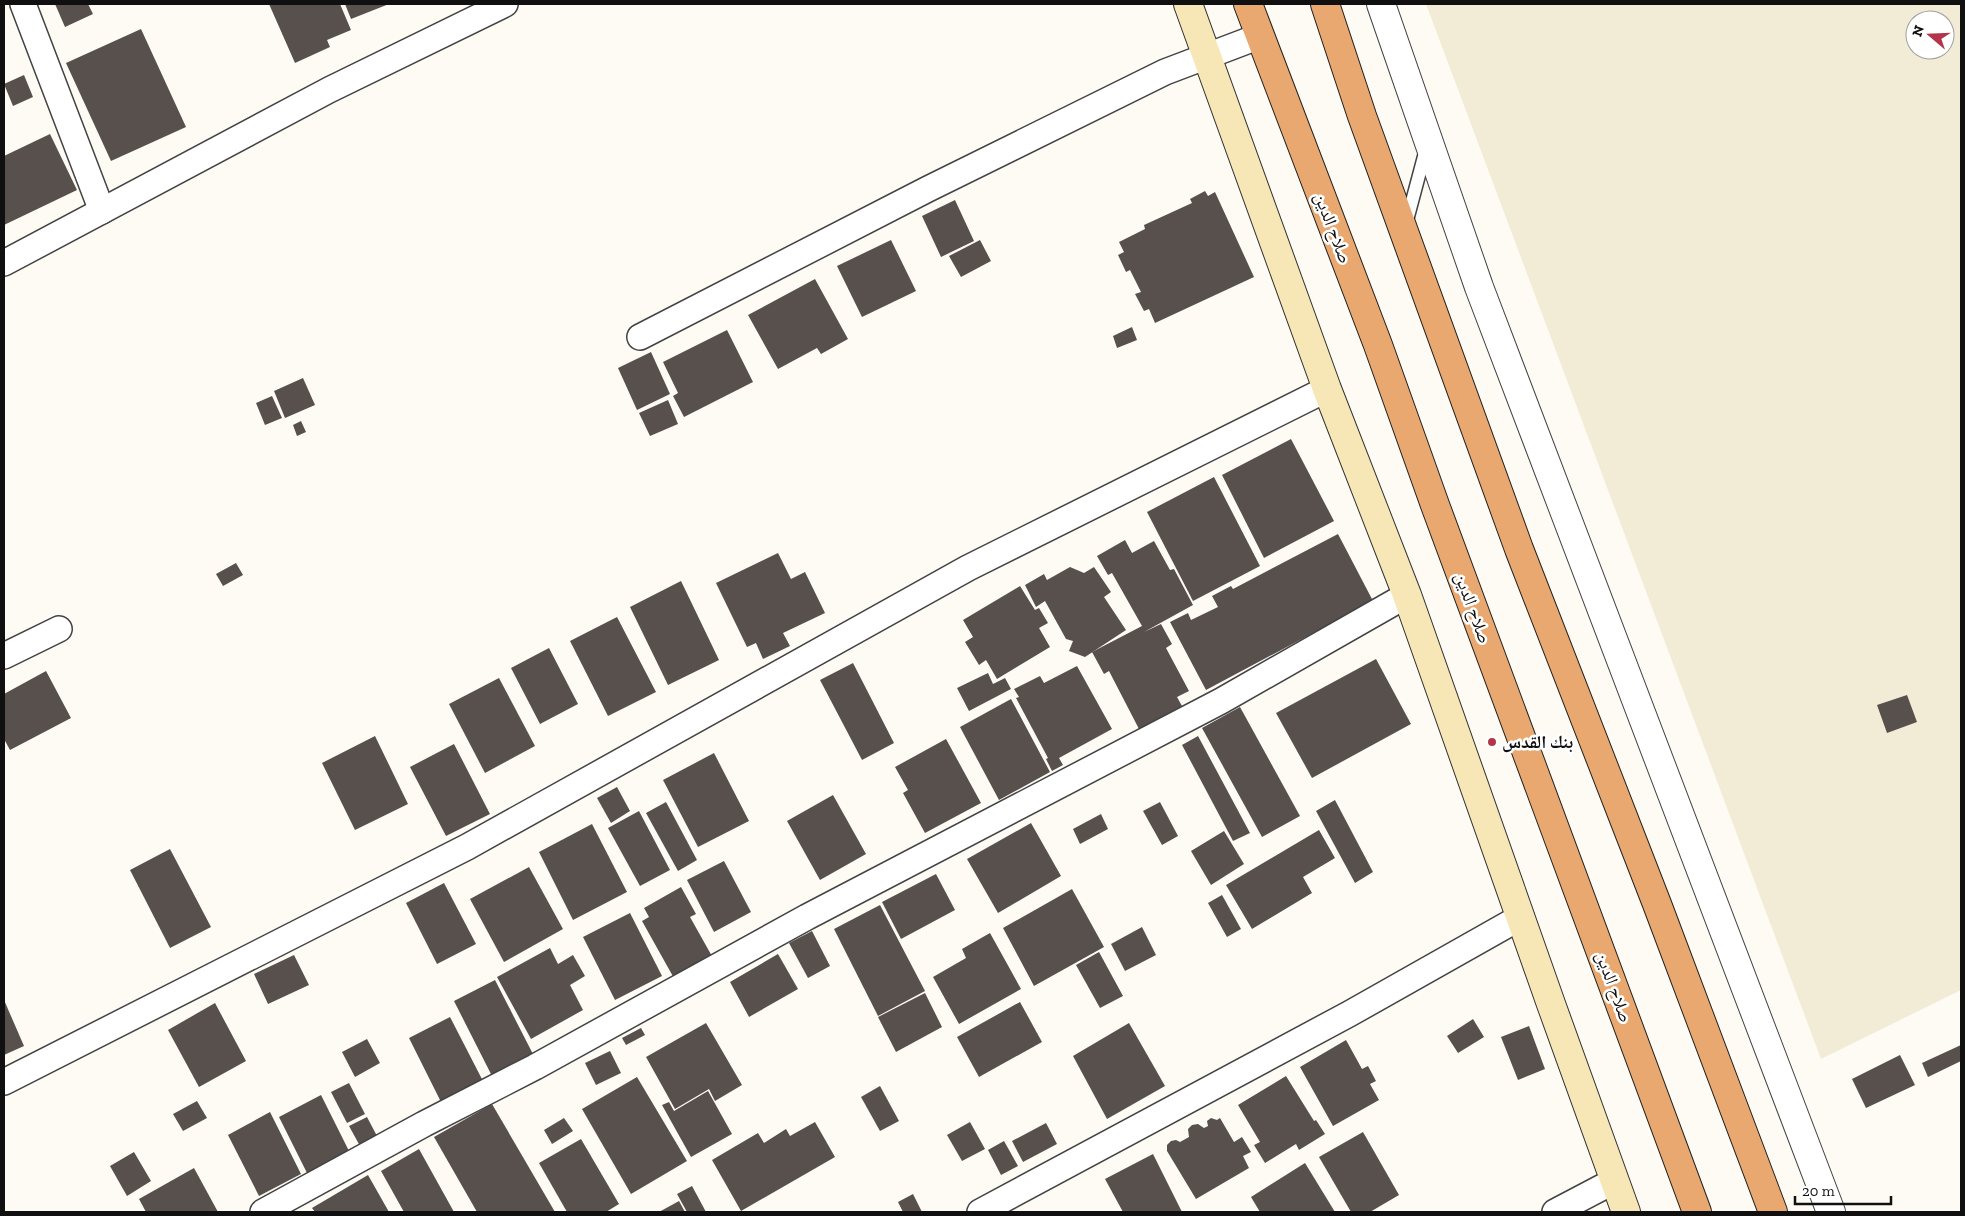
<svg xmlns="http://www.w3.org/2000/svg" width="1965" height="1216" font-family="'Zilla Slab','Noto Naskh Arabic',serif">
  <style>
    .farmland { fill: #f2ecd6; fill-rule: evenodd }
    .building { fill: #57504d }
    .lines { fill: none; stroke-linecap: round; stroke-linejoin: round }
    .service-casing { stroke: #434343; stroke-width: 15 }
    .minor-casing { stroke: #434343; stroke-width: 28 }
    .tertiary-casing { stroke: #434343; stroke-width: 30 }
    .secondary-casing { stroke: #323232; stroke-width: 30 }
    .trunk-casing { stroke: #212121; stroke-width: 30 }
    .service { stroke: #fff; stroke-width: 12 }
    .minor { stroke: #fff; stroke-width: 25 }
    .tertiary { stroke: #fff; stroke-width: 28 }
    .secondary { stroke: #f7e7b6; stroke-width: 28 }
    .trunk { stroke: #e8a870; stroke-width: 28 }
    .poi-dot { fill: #b2354c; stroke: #fff; stroke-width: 2 }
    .labels { text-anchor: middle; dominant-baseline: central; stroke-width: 5; stroke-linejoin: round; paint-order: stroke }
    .street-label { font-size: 18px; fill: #101010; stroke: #fff }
    .poi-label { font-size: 18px; font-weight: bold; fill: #101010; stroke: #fff; text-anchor: start }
  </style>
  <rect width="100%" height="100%" fill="#fefbf4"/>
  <path class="farmland" d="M 1426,4 L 1961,4 L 1961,990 L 1821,1059 ZM 1915,20 L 1945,20 L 1945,50 L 1915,50 Z"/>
  <g class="building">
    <polygon points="55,4 88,4 93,14 65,27"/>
    <polygon points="269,4 340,4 351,30 327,40 330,47 295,63"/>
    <polygon points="345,4 389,4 351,19"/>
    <polygon points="141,29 186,127 111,161 66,63"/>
    <polygon points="24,75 33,97 13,106 4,84"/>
    <polygon points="50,134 77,190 4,225 4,156"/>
    <polygon points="1205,191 1208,196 1215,192 1254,277 1155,323 1149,309 1144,311 1135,294 1141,292 1130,270 1126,272 1118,255 1124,252 1119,242 1145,229 1144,225 1192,203 1190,199"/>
    <polygon points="955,200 974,241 941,257 922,216"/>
    <polygon points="891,240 916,291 862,317 837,266"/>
    <polygon points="980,240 991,261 961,277 949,256"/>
    <polygon points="815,279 848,339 821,354 817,348 778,369 748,315"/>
    <polygon points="1132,327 1137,340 1117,348 1113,336"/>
    <polygon points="727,330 753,382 684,417 673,396 678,393 663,362"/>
    <polygon points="651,352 670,394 637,410 618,368"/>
    <polygon points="303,378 315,405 285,418 274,391"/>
    <polygon points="272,396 282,418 265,425 256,403"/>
    <polygon points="668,400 678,424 650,436 639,413"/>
    <polygon points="301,421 306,432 297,436 293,425"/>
    <polygon points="1291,439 1334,521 1264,558 1222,475"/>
    <polygon points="1214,477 1260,566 1193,601 1147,512"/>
    <polygon points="1338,534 1373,601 1206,690 1170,622 1188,613 1191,620 1218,607 1212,596 1231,586 1233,589"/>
    <polygon points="1125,540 1132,553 1154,541 1170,570 1174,569 1193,605 1144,632 1161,624 1172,644 1166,648 1189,691 1177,697 1182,706 1139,729 1109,671 1104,674 1092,652 1142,626 1112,573 1108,575 1097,556"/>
    <polygon points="778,553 791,579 805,572 825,613 783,633 790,646 763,659 756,643 747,647 716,583"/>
    <polygon points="236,563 243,575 223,586 216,574"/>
    <polygon points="1070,567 1084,573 1094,567 1111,592 1104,597 1126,630 1085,657 1069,651 1073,641 1066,639 1045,601 1036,607 1025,585 1044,574 1047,580"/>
    <polygon points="681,581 719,660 668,685 630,607"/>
    <polygon points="1020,586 1035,610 1039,608 1048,623 1039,628 1050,647 997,679 986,660 979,665 965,642 973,637 963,620"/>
    <polygon points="617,617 656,692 608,716 570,641"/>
    <polygon points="549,648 578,704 540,724 511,668"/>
    <polygon points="1376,659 1411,724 1312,778 1276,713"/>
    <polygon points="853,663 894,743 862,760 820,680"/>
    <polygon points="1077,666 1112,729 1059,758 1063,765 1052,771 1046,759 1048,758 1016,698 1019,697 1014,689 1040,676 1044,683"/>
    <polygon points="46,671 71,718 10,750 4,739 4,694"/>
    <polygon points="988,673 993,684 1005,678 1011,689 969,711 957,688"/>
    <polygon points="499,678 535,746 485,773 449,704"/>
    <polygon points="1907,695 1917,722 1887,733 1877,705"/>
    <polygon points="1011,699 1050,772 999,800 960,727"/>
    <polygon points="1240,707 1300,816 1262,837 1202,728"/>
    <polygon points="375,736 408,804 355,830 322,763"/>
    <polygon points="1198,736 1250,833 1233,841 1182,745"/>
    <polygon points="946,739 981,803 925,833 903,793 908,790 895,767"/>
    <polygon points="454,744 490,814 446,836 410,767"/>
    <polygon points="714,753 749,821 698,847 663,780"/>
    <polygon points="617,787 630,811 611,823 597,798"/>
    <polygon points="833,795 866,854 820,880 787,821"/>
    <polygon points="1335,800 1373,872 1355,883 1316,811"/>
    <polygon points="666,802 697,860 678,871 646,813"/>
    <polygon points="1160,802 1178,836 1162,845 1143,811"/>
    <polygon points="639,811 670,870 640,886 608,828"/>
    <polygon points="1101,814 1108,829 1080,844 1073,829"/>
    <polygon points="1031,823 1061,876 998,913 967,859"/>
    <polygon points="592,824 627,892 573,920 539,852"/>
    <polygon points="1319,830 1335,858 1303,877 1312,893 1252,929 1226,885"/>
    <polygon points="1224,831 1244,864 1211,885 1191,851"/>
    <polygon points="170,849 211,927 170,948 130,870"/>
    <polygon points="724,861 751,912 714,932 687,880"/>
    <polygon points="529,867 563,929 504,962 470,899"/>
    <polygon points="936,874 955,910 901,939 882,902"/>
    <polygon points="444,883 476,944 437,964 406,903"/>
    <polygon points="681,887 696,914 690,917 713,958 675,980 642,921 649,917 644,908"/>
    <polygon points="1072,889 1104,947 1034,986 1003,928"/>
    <polygon points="1222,895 1241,929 1227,937 1208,903"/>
    <polygon points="880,905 925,991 878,1016 834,929"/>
    <polygon points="630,913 662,976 615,1000 583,937"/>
    <polygon points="1142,927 1156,955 1125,971 1111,944"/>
    <polygon points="812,931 830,966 808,978 789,943"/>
    <polygon points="990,933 1021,989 959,1024 933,977 966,958 962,949"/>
    <polygon points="550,948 558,964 573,955 585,976 570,985 583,1010 531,1039 497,977"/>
    <polygon points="1099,952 1123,996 1100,1008 1076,965"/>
    <polygon points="778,954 798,989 749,1017 730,982"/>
    <polygon points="294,955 309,985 268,1004 254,974"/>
    <polygon points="495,980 535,1058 494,1080 454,1001"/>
    <polygon points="925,993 942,1027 896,1052 878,1017"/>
    <polygon points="4,1000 24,1046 4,1055"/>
    <polygon points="1020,1002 1042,1042 979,1077 957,1037"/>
    <polygon points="215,1003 246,1061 199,1087 168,1030"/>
    <polygon points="450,1017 485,1085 443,1106 409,1038"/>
    <polygon points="1473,1019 1484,1037 1458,1053 1447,1036"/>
    <polygon points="706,1023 742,1085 715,1101 709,1089 675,1109 646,1057"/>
    <polygon points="1129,1023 1165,1086 1107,1119 1073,1056"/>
    <polygon points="1529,1026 1545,1069 1518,1080 1501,1037"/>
    <polygon points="641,1028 645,1035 626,1045 622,1038"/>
    <polygon points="367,1039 380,1063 355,1077 342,1052"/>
    <polygon points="1346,1040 1362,1069 1368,1066 1376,1081 1370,1084 1379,1100 1333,1126 1300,1067"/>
    <polygon points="1961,1045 1961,1061 1928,1077 1922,1063"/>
    <polygon points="610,1051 621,1073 596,1085 585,1063"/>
    <polygon points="1900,1055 1915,1085 1866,1108 1852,1079"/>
    <polygon points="1286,1076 1314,1121 1316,1120 1325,1134 1299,1150 1296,1144 1265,1163 1254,1145 1260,1142 1238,1105"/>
    <polygon points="637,1077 687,1161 631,1194 582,1109"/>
    <polygon points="349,1083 365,1114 347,1123 331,1092"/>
    <polygon points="880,1086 899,1121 880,1131 861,1097"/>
    <polygon points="708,1091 732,1134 691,1157 662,1105 669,1102 674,1111"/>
    <polygon points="321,1095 349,1151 307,1173 279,1117"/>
    <polygon points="197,1101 207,1118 183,1131 173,1114"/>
    <polygon points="492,1104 555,1212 477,1212 434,1137"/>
    <polygon points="270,1112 301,1174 259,1196 228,1135"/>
    <polygon points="367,1117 377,1136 360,1146 349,1126"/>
    <polygon points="564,1118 573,1131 552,1144 544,1130"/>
    <polygon points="1211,1118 1217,1120 1220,1118 1234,1142 1242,1137 1251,1152 1243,1156 1249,1168 1196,1199 1167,1151 1167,1145 1171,1141 1176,1140 1180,1142 1189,1137 1188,1129 1192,1125 1198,1124 1204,1128 1208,1126 1207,1121"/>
    <polygon points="815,1122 835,1157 741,1211 712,1160 758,1133 764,1143 786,1129 790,1136"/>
    <polygon points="970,1122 985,1149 962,1161 947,1135"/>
    <polygon points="1046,1123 1057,1144 1023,1162 1012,1141"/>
    <polygon points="1363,1132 1399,1195 1370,1212 1351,1212 1319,1157"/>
    <polygon points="581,1139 619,1204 606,1212 567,1212 539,1163"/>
    <polygon points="1004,1141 1018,1166 1001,1175 988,1150"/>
    <polygon points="419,1149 454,1212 404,1212 381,1171"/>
    <polygon points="134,1152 151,1181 127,1196 110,1166"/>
    <polygon points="1153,1154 1182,1212 1123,1212 1105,1179"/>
    <polygon points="1305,1163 1335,1212 1260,1212 1251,1197"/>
    <polygon points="194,1168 218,1212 146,1212 139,1199"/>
    <polygon points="368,1175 389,1212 315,1212 312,1208"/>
    <polygon points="692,1186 706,1212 687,1212 677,1194"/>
    <polygon points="913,1194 922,1212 903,1212 898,1202"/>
    <polygon points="679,1201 685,1212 659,1212"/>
  </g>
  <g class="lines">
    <defs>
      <polyline id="service" points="1406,224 1426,149"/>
      <g id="minor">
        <polyline points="23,4 102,211"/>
        <polyline points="4,263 329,90 505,4"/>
        <polyline points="640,337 928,189 1165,72 1260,36"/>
        <polyline points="4,656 59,629"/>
        <polyline points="4,1082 467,847 968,568 1327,389"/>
        <polyline points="263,1212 424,1124 535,1067 807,917 1221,701 1407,595"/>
        <polyline points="980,1212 1349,1014 1521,917"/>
        <polyline points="1555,1212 1614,1181"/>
      </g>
      <polyline id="tertiary" points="1381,4 1479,287 1831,1212"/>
      <polyline id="secondary" points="1188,4 1327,389 1407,595 1551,1004 1626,1212"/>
      <g id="trunk">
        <polyline points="1248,4 1378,345 1435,505 1697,1212"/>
        <polyline points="1325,4 1362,116 1519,549 1657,904 1773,1212"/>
      </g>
    </defs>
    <use href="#service" class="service-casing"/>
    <use href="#minor" class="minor-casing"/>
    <use href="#tertiary" class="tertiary-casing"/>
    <use href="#secondary" class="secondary-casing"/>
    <use href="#trunk" class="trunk-casing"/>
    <use href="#service" class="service"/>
    <use href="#minor" class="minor"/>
    <use href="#tertiary" class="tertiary"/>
    <use href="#secondary" class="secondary"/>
    <use href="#trunk" class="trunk"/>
  </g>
  <circle class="poi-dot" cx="1492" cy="742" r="5"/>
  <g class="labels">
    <g class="street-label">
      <text transform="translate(1333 228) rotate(69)">صلاح الدين</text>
      <text transform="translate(1473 608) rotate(70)">صلاح الدين</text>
      <text transform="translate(1614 987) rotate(70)">صلاح الدين</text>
    </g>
    <g class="poi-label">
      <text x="1502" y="742">بنك القدس</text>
    </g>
  </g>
  <rect width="1965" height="1216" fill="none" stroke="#101010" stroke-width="10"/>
  <g transform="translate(1930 35) rotate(289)"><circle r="24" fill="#ffffff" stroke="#9f9f9f"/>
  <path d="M0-4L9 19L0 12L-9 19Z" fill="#b2354c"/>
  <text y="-8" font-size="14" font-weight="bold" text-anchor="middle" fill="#101010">N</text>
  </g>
  <path d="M1795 1196v8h96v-8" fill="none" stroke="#101010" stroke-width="2.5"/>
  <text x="1802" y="1196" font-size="15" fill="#101010" stroke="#ffffff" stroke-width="4" paint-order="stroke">20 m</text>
</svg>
